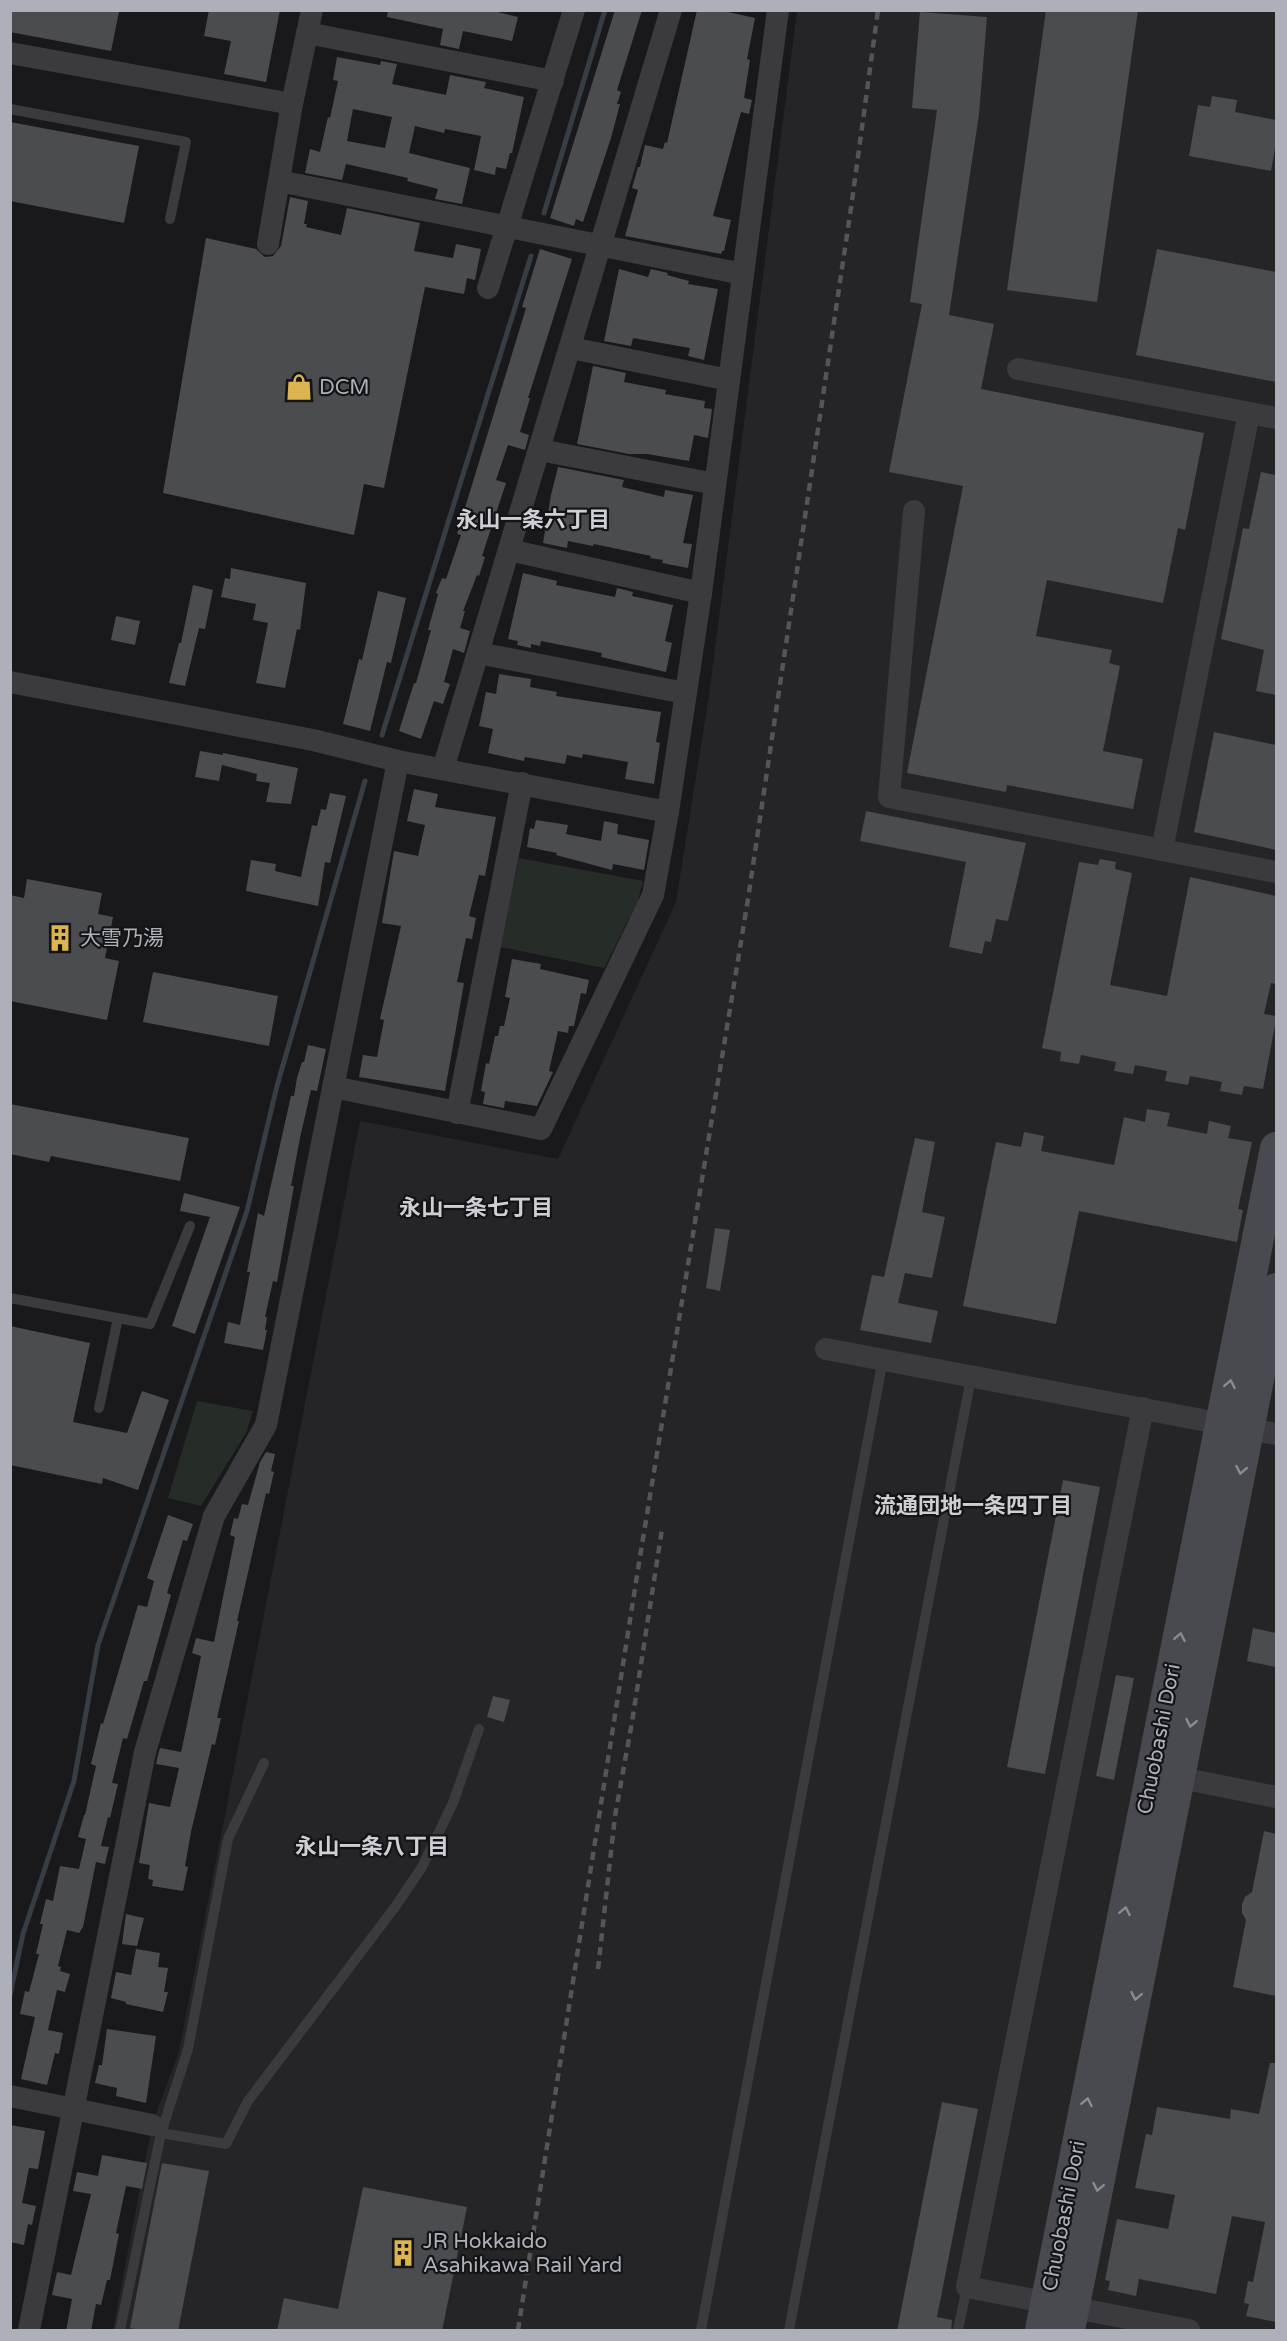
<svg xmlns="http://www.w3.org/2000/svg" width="1287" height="2341" font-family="'Varela Round','Noto Sans JP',sans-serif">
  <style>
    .built { fill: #252528 }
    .green { fill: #262c27 }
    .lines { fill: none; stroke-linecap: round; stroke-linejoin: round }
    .stream { stroke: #363d44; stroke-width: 5 }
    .building { fill: #4b4c50; fill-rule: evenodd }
    .service { stroke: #3b3b3f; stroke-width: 10 }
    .minor { stroke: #3b3b3f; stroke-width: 22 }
    .secondary { stroke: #494a4f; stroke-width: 32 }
    .rail { stroke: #54555a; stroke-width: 4.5; stroke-dasharray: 8 6; stroke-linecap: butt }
    .oneway { stroke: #8a8c94 }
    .labels { text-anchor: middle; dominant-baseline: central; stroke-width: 4.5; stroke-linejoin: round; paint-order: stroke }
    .poi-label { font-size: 21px; fill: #adb0b9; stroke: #141416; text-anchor: start }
    .street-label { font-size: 21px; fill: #adb0b9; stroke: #141416 }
    .neighbourhood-label { font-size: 22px; font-weight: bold; fill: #cecfd5; stroke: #141416 }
  </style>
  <rect width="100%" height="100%" fill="#19191b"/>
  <polygon class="built" points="797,11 1276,11 1276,2330 113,2330 152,2125 179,2051 360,1121 558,1159 676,902 709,695"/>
  <g class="green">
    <polygon points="519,858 643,881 638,901 604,968 500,947"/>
    <polygon points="197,1401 253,1411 246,1433 201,1506 168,1498"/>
  </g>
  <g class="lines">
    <g class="stream">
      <polyline points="544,213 605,10"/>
      <polyline points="382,735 531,256"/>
      <polyline points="10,1995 23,1934 74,1781 98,1645 247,1211 277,1086 365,781"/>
    </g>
  </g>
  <g class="building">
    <polygon points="10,10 119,12 111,51 10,32"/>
    <polygon points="209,10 280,10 266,82 224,74 231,41 204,36"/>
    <polygon points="388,10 489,10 518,17 512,41 463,31 459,49 440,45 443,29 387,17"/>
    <polygon points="615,10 642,10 617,90 621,92 617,104 620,104 611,138 583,222 576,219 574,226 550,218"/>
    <polygon points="697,10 719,10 755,18 747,59 750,60 744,98 752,100 749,114 741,112 713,216 731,220 724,251 722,251 721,254 625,236 638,190 632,188 638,167 640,167 645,145 663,149 665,142 667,143"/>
    <polygon points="1046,10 1138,10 1097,302 1007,290"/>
    <polygon points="920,12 987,17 979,114 949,315 994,324 981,389 1204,433 1185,530 1178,528 1163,603 1047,580 1036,636 1112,650 1109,663 1120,666 1103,751 1143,759 1133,809 1007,785 1006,792 907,773 963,486 889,472 922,304 910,302 937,110 912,108"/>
    <path d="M 337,57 L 380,65 L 381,61 L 397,64 L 392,84 L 446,95 L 450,75 L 486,82 L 484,88 L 524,97 L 512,153 L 510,153 L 506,169 L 496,167 L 495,175 L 474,170 L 481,136 L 445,129 L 444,133 L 415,126 L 409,153 L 470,168 L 462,204 L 435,199 L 438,189 L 407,181 L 408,178 L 346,164 L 342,180 L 305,173 L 310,149 L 320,152 L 328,117 L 330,118 L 338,81 L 333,80 ZM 353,109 L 392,117 L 385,148 L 347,141 Z"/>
    <polygon points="1212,96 1237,100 1235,112 1276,120 1276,142 1271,171 1189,156 1198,105 1210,107"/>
    <polygon points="10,122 139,146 124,223 10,201"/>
    <polygon points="290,197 308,201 304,224 307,224 306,227 341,235 347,208 420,223 414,251 453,258 456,244 481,249 475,280 467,278 464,294 425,287 384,488 364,484 354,535 163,493 206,238 256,249 265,257 273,256 281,246"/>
    <polygon points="540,249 572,259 528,398 530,398 520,432 529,435 525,450 508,445 496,480 506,483 482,556 485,557 479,576 477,575 463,611 465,611 460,628 470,631 464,653 453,649 444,682 450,684 443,704 434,701 421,739 399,731 414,683 416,683 431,630 428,630 438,594 436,593 442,578 446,579 461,535 457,534 526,308 522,307"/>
    <polygon points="1157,249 1276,272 1276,382 1136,355"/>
    <polygon points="619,269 648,277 651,269 668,273 667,275 689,281 688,284 718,289 704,360 688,356 690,348 633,338 631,346 604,341"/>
    <polygon points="593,366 626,373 624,382 666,390 665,394 705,401 704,408 712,409 708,438 694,435 689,461 647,454 629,454 577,444"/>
    <polygon points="558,467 624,480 622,487 664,497 665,490 693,495 683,543 692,544 688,568 662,563 663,560 650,558 651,556 594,544 593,546 568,541 567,548 543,543 551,495"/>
    <polygon points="1261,472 1276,475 1276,695 1256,691 1264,650 1221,639 1243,528 1249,529"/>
    <polygon points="231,568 306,583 300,630 297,629 285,688 256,683 268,623 253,620 256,604 221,597 225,578 230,579"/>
    <polygon points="523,573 557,581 556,585 615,597 617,588 633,592 632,596 673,605 665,641 672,643 666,672 601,657 602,653 541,641 540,646 531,644 531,648 517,645 518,641 508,639"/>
    <polygon points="193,585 213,590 205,629 199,628 185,686 169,683 179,643 181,643"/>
    <polygon points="378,591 406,598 391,663 387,662 370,731 343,724 359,659 362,660"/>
    <polygon points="116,616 140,621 135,645 111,640"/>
    <polygon points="499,674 531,679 530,687 557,692 556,696 661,712 656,742 660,743 654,784 625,779 628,762 583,754 582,758 567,755 565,764 525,757 524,761 488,753 493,729 479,726 486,692 496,694"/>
    <polygon points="1214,732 1276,745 1276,850 1194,832"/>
    <polygon points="200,751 223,755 223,753 298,768 291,804 266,802 270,783 256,781 257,774 222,765 219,781 195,777"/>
    <polygon points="414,789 438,794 435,807 496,817 485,876 479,875 469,916 476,918 472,939 466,938 457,982 464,983 445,1091 359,1077 363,1055 377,1057 384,1020 380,1019 401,926 382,923 394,851 418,856 425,825 407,821"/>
    <polygon points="330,793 346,796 330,863 325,862 318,906 246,891 251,860 276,864 275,871 301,877 312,825 317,826 321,809 326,810"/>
    <polygon points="866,811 1026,843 1008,921 996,919 991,942 985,941 982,954 949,947 966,862 860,841"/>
    <polygon points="536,820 568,825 566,834 601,841 604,821 618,824 617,834 649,840 644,870 613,864 612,870 556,855 557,853 527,847 530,828 534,829"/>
    <polygon points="1100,859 1116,862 1115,869 1132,873 1110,985 1167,996 1190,877 1276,896 1276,984 1271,983 1264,1014 1276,1016 1276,1020 1263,1089 1244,1086 1242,1095 1220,1091 1222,1082 1190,1076 1188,1085 1165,1081 1167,1071 1135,1065 1133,1074 1114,1071 1116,1062 1081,1055 1079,1064 1060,1061 1061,1052 1042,1048 1079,862 1098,865"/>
    <polygon points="27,879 102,893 98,914 113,917 105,958 119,961 107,1020 10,1001 10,895 24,898"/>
    <polygon points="512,959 541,964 540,969 589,980 586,994 581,993 574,1026 569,1026 568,1033 558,1031 549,1071 553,1072 537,1106 505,1101 504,1108 483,1104 485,1092 481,1091 486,1063 489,1064 495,1036 498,1036 500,1026 504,1026 510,998 505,997"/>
    <polygon points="153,972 278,996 269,1046 143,1022"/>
    <polygon points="308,1045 326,1049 317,1091 311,1090 300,1138 291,1186 294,1186 277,1282 273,1281 265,1317 267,1317 265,1330 267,1330 263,1350 224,1343 228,1322 240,1325 250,1272 247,1272 258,1213 264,1216 291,1096 294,1096 297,1078 302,1062 304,1062"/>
    <polygon points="10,1104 189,1138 180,1181 51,1156 49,1162 10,1154"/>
    <polygon points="1147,1109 1170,1113 1167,1126 1207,1134 1209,1121 1231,1126 1228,1138 1252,1142 1238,1209 1243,1210 1237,1242 1079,1211 1056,1324 963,1306 996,1142 1021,1147 1024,1132 1044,1136 1041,1151 1114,1165 1124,1117 1145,1122"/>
    <polygon points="915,1138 935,1142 922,1212 945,1217 932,1278 905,1273 898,1303 938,1311 931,1343 860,1330 872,1275 884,1277"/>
    <polygon points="184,1193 240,1207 195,1334 172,1326 210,1217 180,1211"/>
    <polygon points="715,1228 730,1230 720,1291 706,1288"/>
    <polygon points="10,1326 90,1343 73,1422 127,1433 142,1391 169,1400 138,1490 103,1478 102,1484 10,1465"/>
    <polygon points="266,1452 275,1454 271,1471 274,1472 269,1494 266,1493 237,1621 239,1621 217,1718 221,1718 215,1745 212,1744 191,1832 185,1866 188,1867 183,1891 152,1886 153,1880 148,1879 150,1865 139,1863 149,1803 170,1807 179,1768 156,1764 158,1755 160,1748 181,1752 182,1748 201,1656 192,1653 196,1638 214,1642 235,1537 230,1535 234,1518 238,1519 242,1504 248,1505 260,1462"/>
    <polygon points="1063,1480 1100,1487 1045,1774 1007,1767"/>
    <polygon points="168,1515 193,1524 187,1541 183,1540 167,1593 171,1595 147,1681 144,1681 127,1739 123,1738 112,1783 118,1784 110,1818 108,1817 101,1846 109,1847 105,1864 96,1862 83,1927 79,1933 67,1930 58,1966 61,1967 60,1971 70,1974 65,1992 57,1990 48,2030 63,2033 59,2054 55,2053 47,2085 21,2079 35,2017 20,2014 25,1991 29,1992 39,1954 36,1954 43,1924 40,1924 46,1899 53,1901 60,1866 79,1869 86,1839 78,1837 84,1815 85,1815 96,1766 91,1764 101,1723 103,1724 138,1605 147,1607 154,1581 147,1578"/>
    <polygon points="1253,1628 1276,1633 1276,1667 1247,1661"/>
    <polygon points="1116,1675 1134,1678 1114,1780 1096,1776"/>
    <polygon points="493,1696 510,1700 504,1722 487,1717"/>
    <polygon points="1264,1831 1276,1834 1276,1996 1233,1987 1246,1920 1242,1913 1242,1904 1245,1897 1252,1892"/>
    <polygon points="126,1914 144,1918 137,1946 122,1944"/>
    <polygon points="136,1949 160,1953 158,1967 168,1968 164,1992 168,1992 163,2012 126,2004 126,2002 111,1998 116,1972 131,1975"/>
    <polygon points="107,2029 156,2036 146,2103 116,2096 117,2088 95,2083 99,2065 102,2065"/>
    <polygon points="1270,2063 1276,2063 1276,2322 1246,2316 1249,2304 1244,2303 1248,2281 1253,2282 1265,2222 1232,2216 1216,2294 1139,2279 1136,2296 1108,2290 1110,2281 1105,2280 1117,2219 1168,2229 1175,2195 1135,2188 1146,2134 1152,2135 1157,2107 1230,2119 1231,2109 1259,2114"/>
    <polygon points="942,2102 978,2109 937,2317 952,2320 951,2331 897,2331"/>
    <polygon points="10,2125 45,2131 38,2169 29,2168 22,2203 36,2206 32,2225 28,2224 24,2245 10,2242"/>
    <polygon points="102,2155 147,2163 142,2189 126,2186 116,2233 119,2234 110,2280 107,2280 101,2305 96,2304 91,2331 66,2331 72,2299 52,2295 57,2272 71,2275 91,2194 73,2191 77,2172 98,2176"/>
    <polygon points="162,2163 209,2171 178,2331 146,2331 130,2328"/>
    <polygon points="363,2187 467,2207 442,2331 277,2331 284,2298 338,2309"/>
  </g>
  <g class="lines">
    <g class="service">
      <polyline points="10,109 186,142 170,219"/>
      <polyline points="10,1298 150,1324 190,1226"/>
      <polyline points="99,1408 118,1318"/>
      <polyline points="157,2130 161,2133 226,2144 248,2101 395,1907 422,1867 453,1803 479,1729"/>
      <polyline points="120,2330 161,2133 188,2049 228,1839 264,1763"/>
      <polyline points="701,2330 883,1359"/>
      <polyline points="789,2330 971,1378"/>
      <polyline points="958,2330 967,2287"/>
    </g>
    <g class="minor">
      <polyline points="307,33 553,81"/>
      <polyline points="10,53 292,104"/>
      <polyline points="279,181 743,274"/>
      <polyline points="268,244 292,104 312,10"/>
      <polyline points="488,288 574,10"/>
      <polyline points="571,348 729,380"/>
      <polyline points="1018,369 1276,418"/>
      <polyline points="540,450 715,484"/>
      <polyline points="914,511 889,797 1276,872"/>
      <polyline points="509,550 701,593"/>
      <polyline points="478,653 685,693"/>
      <polyline points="10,682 313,740 398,761 668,812"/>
      <polyline points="443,769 671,10"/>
      <polyline points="1162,850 1249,413"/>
      <polyline points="333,1087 541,1129 653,895 668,812 701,593 778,10"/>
      <polyline points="457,1113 522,783"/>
      <polyline points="826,1349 1276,1434"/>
      <polyline points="1143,1408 967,2287 1189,2330"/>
      <polyline points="1166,1775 1276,1797"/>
      <polyline points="10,2096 152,2125"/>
      <polyline points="29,2330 145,1752 214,1516 266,1425 398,761"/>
    </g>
    <g class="secondary">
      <polyline points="1041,2330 1276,1148"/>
      <polyline points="1069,2330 1276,1289"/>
    </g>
    <g class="rail">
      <polyline points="598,1969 615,1816 632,1722 662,1529"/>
      <polyline points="518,2330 639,1563 748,899 851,208 878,10"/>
    </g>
  </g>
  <defs><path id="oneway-chevron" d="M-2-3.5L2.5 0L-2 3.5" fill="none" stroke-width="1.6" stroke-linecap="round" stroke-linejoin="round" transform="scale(1.5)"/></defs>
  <g class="oneway">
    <use href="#oneway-chevron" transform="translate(1230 1384) rotate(-79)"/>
    <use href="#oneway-chevron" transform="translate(1241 1470) rotate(101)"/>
    <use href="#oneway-chevron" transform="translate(1180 1637) rotate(-79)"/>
    <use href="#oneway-chevron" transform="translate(1191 1723) rotate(101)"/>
    <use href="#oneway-chevron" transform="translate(1125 1911) rotate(-79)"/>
    <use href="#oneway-chevron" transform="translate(1136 1996) rotate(101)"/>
    <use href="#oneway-chevron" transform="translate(1087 2102) rotate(-79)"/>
    <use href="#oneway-chevron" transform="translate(1098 2187) rotate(101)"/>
  </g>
  <defs>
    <symbol id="shop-bare" viewBox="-9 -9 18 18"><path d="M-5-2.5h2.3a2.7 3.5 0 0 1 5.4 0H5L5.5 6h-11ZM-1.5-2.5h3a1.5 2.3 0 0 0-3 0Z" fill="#dcb450" stroke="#141416" stroke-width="2.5" paint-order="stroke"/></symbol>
    <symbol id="building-bare" viewBox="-9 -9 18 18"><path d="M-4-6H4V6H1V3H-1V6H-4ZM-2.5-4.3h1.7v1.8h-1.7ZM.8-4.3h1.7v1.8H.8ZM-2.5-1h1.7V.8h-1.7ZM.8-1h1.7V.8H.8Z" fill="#dcb450" stroke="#141416" stroke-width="2.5" paint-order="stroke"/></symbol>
  </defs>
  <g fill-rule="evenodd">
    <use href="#shop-bare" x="280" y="368" width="38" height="38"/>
    <use href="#building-bare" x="41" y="919" width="38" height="38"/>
    <use href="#building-bare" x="384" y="2234" width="38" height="38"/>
  </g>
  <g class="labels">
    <g class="poi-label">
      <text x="319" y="387">DCM</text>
      <text x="80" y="938">大雪乃湯</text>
      <text x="423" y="2241">JR Hokkaido<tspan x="423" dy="24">Asahikawa Rail Yard</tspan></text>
    </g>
    <g class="street-label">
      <text transform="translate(1159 1739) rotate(-79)">Chuobashi Dori</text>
      <text transform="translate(1064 2216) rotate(-79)">Chuobashi Dori</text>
    </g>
    <g class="neighbourhood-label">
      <text x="533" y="520">永山一条六丁目</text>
      <text x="476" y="1208">永山一条七丁目</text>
      <text x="973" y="1506">流通団地一条四丁目</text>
      <text x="372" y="1847">永山一条八丁目</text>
    </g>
  </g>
  <rect width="1287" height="2341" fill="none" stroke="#adb0b9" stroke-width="24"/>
</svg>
